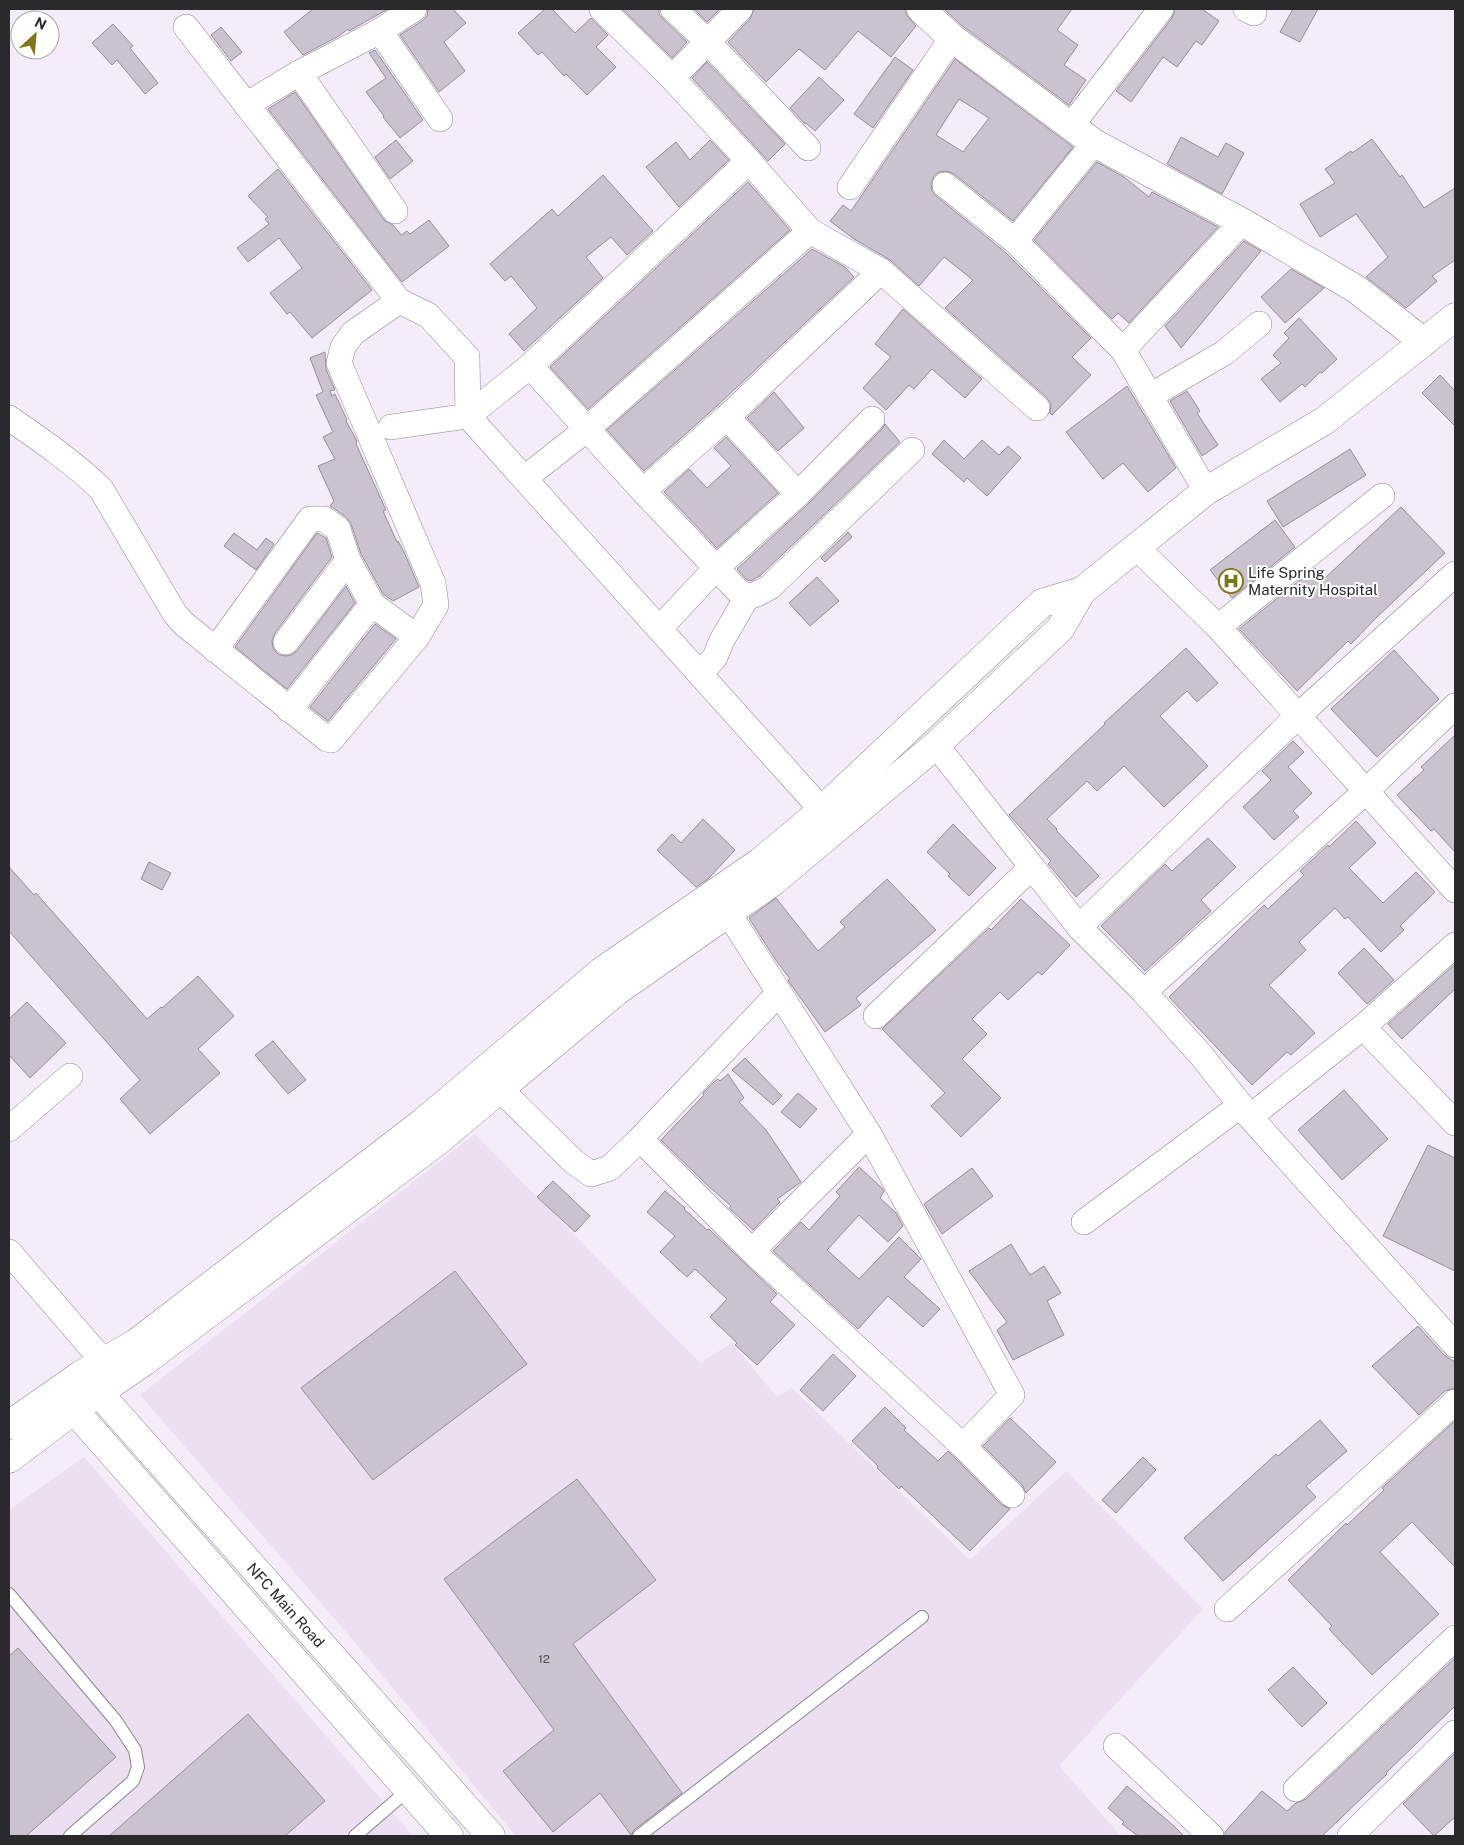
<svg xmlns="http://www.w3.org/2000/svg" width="1464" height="1845" font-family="'Public Sans',sans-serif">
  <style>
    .built { fill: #ebdff1 }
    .building { fill: #cac3cf; stroke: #958e99; fill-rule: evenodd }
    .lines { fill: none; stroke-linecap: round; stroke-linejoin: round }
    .lane-casing { stroke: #8c8590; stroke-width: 14 }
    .street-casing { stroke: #8c8590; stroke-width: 26 }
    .secondary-casing { stroke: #8c8590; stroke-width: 29 }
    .primary-casing { stroke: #8c8590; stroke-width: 29 }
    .lane { stroke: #fff; stroke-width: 12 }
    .street { stroke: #fff; stroke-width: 25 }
    .secondary { stroke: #fff; stroke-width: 28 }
    .primary { stroke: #fff; stroke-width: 28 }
    .labels { text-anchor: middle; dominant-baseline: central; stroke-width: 4; stroke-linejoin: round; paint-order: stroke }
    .number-label { font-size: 12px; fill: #535056 }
    .poi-label { font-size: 15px; fill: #2b292d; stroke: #fff; text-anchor: start }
    .street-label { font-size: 15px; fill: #2b292d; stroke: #fff }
  </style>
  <rect width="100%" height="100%" fill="#f4edf9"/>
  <g class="built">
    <polygon points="475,1134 700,1363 732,1343 777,1397 792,1388 970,1560 1066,1471 1203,1609 1059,1766 1121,1836 516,1836 347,1633 140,1395"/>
    <polygon points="84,1457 413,1836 9,1836 9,1510"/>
  </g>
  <g class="building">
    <polygon points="313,9 388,9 349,31 348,29 339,36 303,55 284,32"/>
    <polygon points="428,9 453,9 466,23 444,42 465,71 439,92 400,35 422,21 427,16"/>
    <polygon points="545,9 552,9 575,33 591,18 608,35 596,47 616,67 587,95 566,74 564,76 542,52 538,55 518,33"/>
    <polygon points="622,9 659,9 659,14 663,19 687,42 672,58"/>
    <polygon points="694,9 720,9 707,22"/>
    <polygon points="754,9 906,9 906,14 916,26 891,57 858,31 825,70 799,49 766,82 728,42 750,19"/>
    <polygon points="944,9 1072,9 1057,30 1078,45 1064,65 1086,80 1069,105 961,25"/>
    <polygon points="1175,9 1202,9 1219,21 1202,45 1196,41 1177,67 1163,57 1131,102 1116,91 1172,18"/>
    <polygon points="1293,9 1318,9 1300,42 1280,32"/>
    <polygon points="113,24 133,46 130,48 158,83 145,94 117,60 112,65 92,43"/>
    <polygon points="221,27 242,52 231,61 211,35"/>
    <polygon points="375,50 423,120 400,138 383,117 384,116 366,92 386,78 369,53"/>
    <polygon points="895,57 913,70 873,128 854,114"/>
    <path d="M 955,59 L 1073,147 L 1013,221 L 954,174 L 947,171 L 939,172 L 934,176 L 931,183 L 932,191 L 936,196 L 1005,252 L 1091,338 L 1072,357 L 1091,375 L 1052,415 L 1050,413 L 1051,404 L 1046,397 L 945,308 L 973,280 L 944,257 L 919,286 L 890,260 L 854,239 L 830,221 L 843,205 L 851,211 ZM 959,99 L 989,118 L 963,152 L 936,135 Z"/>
    <polygon points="707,62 785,144 768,161 692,78"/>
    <polygon points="819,77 844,100 815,131 806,123 805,124 790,108"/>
    <polygon points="295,92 384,220 393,225 401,235 407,231 410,234 429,220 449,246 402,282 268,109"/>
    <polygon points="1181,137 1218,157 1226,143 1244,153 1222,194 1167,164"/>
    <polygon points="1372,139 1400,177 1402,175 1424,208 1455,188 1455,260 1432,276 1437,281 1406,308 1366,277 1388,257 1356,214 1320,237 1300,204 1335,183 1325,169 1351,151 1352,153"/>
    <polygon points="396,140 413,161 390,179 375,157"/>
    <polygon points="710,140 729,160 679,207 646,167 676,142 690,160"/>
    <polygon points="1097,162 1124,177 1149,197 1152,192 1218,227 1129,323 1118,313 1112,319 1034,240"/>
    <polygon points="278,169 372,290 312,338 290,312 287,314 270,293 302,268 279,238 248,262 237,248 269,224 265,219 268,217 248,196"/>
    <polygon points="603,175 653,231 627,255 611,237 586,257 603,278 524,351 509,334 537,308 511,276 505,281 490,264 552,209 558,216"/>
    <polygon points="748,182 790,230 588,409 550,367"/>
    <polygon points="1244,241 1261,251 1181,348 1165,326"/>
    <polygon points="812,249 845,267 854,277 717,406 644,471 607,430"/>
    <polygon points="1291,269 1324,288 1285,323 1261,297"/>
    <polygon points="903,309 982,379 965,398 932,369 914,389 909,385 886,410 863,388 891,357 875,344"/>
    <polygon points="1299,318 1337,359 1322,373 1320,372 1305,387 1302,384 1280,402 1261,379 1281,363 1273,355 1289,338 1284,333"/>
    <polygon points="325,352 326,369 335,390 330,391 332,396 335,394 347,420 346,421 357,441 356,444 386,510 383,511 397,542 398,541 404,552 419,587 393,601 383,594 361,554 351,524 346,517 330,506 334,501 318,466 335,459 323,437 333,432 316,395 323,392 310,358"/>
    <polygon points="1440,375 1455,391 1455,426 1422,393"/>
    <polygon points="1127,386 1176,468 1148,492 1123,463 1103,479 1066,432"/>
    <polygon points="1187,391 1200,411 1197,413 1218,445 1202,456 1170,401"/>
    <polygon points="774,392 804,428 778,451 747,418"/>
    <polygon points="885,424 900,442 761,575 751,581 747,580 737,569 808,504 882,429"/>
    <polygon points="726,437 778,493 717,548 664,492 689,469 707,488 731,466 714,448"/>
    <polygon points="944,440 964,459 982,440 999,455 1008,446 1021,458 987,496 967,478 964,482 932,454"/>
    <polygon points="1350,449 1366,475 1283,527 1267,501"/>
    <polygon points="1401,507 1445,553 1377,617 1351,644 1348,641 1297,691 1239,629 1315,568 1325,578"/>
    <polygon points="1275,520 1295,547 1232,598 1210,570"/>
    <polygon points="848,532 852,537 825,562 821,558"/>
    <polygon points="234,533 257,550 266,538 274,544 256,570 224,546"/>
    <polygon points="317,533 326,538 332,557 275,633 272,641 273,648 278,654 285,656 291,655 297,651 346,586 355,603 287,689 235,647"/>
    <polygon points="817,577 839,601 810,626 789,603"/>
    <polygon points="375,624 396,639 328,721 310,707"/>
    <polygon points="1186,648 1218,683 1197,702 1187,691 1160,716 1208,766 1164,807 1124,766 1097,791 1087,781 1047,819 1057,829 1056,830 1099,876 1076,897 1048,864 1051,861 1009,815 1105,724 1104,723"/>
    <polygon points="1394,650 1439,699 1377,757 1331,709"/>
    <polygon points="1455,735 1455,852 1434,829 1431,831 1397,795 1424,770 1421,767"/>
    <polygon points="1293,741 1304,752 1288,767 1312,793 1293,811 1299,817 1274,840 1243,807 1271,780 1262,771"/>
    <polygon points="703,819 735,850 708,879 696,887 657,850 672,834 681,843"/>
    <polygon points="1356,821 1376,843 1349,868 1383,903 1416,872 1435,892 1400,926 1404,930 1381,952 1348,917 1345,919 1335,908 1299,942 1306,950 1269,985 1315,1033 1291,1055 1287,1052 1252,1085 1169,997 1264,905 1268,909 1304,875 1300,871 1328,845 1329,847"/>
    <polygon points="953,824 996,868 969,896 948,876 950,874 927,852"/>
    <polygon points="1208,838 1236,867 1201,900 1211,911 1145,971 1101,926 1165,864 1172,871"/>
    <polygon points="149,862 171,873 162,890 141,879"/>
    <polygon points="9,867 34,895 36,893 147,1019 161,1007 162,1008 198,976 234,1016 198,1049 220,1073 150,1134 120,1099 140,1080 9,931"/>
    <polygon points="887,879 936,930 856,998 861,1005 825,1032 789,982 788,980 790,979 775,959 749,918 776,898 818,951 845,927 840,922"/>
    <polygon points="1021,899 1070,945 1042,975 1038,972 1008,1000 1000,992 972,1019 987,1034 962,1059 1001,1098 961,1137 931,1106 945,1093 882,1029 989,928 991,930"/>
    <polygon points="1364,948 1394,980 1367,1004 1338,973"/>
    <polygon points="1455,964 1455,989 1402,1039 1388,1024"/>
    <polygon points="27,1002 66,1043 30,1078 9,1055 9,1019"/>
    <polygon points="273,1041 306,1080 288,1094 255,1055"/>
    <polygon points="745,1058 782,1096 773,1105 732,1070"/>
    <polygon points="728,1074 744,1098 739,1102 766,1130 801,1182 777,1199 780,1202 753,1230 729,1208 731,1206 706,1184 661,1140 704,1095 703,1093 715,1081 718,1079 720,1081"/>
    <polygon points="1344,1090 1388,1139 1342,1180 1298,1130"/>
    <polygon points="798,1093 817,1109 800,1128 781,1112"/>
    <polygon points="1428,1145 1455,1158 1455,1271 1383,1236"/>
    <polygon points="859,1167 883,1189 884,1191 880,1198 896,1213 903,1226 888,1242 859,1215 827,1250 859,1279 899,1237 921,1259 904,1277 940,1309 923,1327 888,1296 858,1329 773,1251 801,1222 809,1230 840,1196 836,1192"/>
    <polygon points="972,1168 993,1196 942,1234 924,1204"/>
    <polygon points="553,1181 590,1216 575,1232 537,1197"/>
    <polygon points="665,1191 685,1208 684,1209 707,1230 709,1229 777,1294 770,1302 795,1325 757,1365 735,1345 737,1343 710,1317 727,1299 695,1269 687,1277 660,1252 675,1236 647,1212"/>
    <polygon points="1011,1244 1030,1275 1044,1266 1061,1293 1047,1301 1064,1335 1013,1360 997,1330 1007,1322 969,1271"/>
    <polygon points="455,1271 527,1364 373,1480 301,1388"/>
    <polygon points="1418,1326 1444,1355 1455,1362 1455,1388 1445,1391 1419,1415 1372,1366"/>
    <polygon points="833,1354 856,1376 823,1411 800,1390"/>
    <polygon points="885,1407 906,1428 904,1430 938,1461 948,1451 1002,1505 1010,1509 970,1551 901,1486 899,1489 877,1468 878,1466 852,1441"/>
    <polygon points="1010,1418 1056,1462 1026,1493 1022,1485 983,1446"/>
    <polygon points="1320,1420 1347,1451 1306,1486 1316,1497 1223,1581 1184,1538 1276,1454 1278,1456"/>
    <polygon points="1455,1421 1455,1567 1412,1522 1380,1552 1439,1614 1372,1675 1329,1629 1332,1626 1288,1580 1346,1523 1347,1525 1384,1490 1382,1488"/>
    <polygon points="1143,1457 1156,1470 1116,1513 1102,1500"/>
    <polygon points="577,1479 656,1580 573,1644 682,1793 634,1830 631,1835 600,1793 553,1832 503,1771 554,1730 444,1579"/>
    <polygon points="18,1648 116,1757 26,1836 9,1836 9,1656"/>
    <polygon points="1455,1658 1455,1706 1386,1773 1387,1774 1322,1836 1225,1836 1225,1832 1262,1791 1287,1811 1296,1803 1306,1799"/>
    <polygon points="1293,1667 1327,1703 1302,1727 1268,1690"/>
    <polygon points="248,1714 325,1801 285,1836 109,1836"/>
    <polygon points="1455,1753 1455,1817 1434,1836 1403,1804"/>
    <polygon points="1127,1786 1174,1826 1184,1836 1138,1836 1122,1824 1124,1822 1108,1808"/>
  </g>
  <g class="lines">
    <defs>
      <g id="lane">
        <polyline points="9,1594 116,1721 135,1750 138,1767 133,1781 70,1836"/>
        <polyline points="355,1836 408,1790"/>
        <polyline points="639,1836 922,1617"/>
      </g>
      <g id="street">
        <polyline points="602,9 672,78 749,161 810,231 881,271 1037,408"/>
        <polyline points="673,9 707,41 808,148"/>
        <polyline points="1246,9 1254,13"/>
        <polyline points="186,27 399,301 428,315 467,357 468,416 822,810"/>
        <polyline points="380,31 440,119"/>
        <polyline points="299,73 395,211"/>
        <polyline points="672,78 740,9"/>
        <polyline points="246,105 299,73 380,31 414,9"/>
        <polyline points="1071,126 1161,9"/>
        <polyline points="945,185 1015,241 1123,350 1206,491"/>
        <polyline points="850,187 952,38"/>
        <polyline points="1015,241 1094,143"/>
        <polyline points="1123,350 1242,222"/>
        <polyline points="530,366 643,491 738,591 747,597 757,594 770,587 912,450"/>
        <polyline points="1150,396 1224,353 1259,324"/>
        <polyline points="727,417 798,494"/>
        <path d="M 9,418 C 41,440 73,462 101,489 L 175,614 L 184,624 L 327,739 L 331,740 L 417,637 L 436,605 L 433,583 L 339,363 L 343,347 L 353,333 L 399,301"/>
        <polyline points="391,427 468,416 530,366 749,161"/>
        <polyline points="525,478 587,429 810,231"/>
        <polyline points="643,491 727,417 881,271"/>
        <polyline points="1136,547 1218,627 1455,890"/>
        <polyline points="1218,627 1382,496"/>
        <polyline points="660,628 716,568 798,494 872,419"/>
        <polyline points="286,642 348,560"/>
        <polyline points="215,650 310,519 324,519 338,529 348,560 372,604 417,637"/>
        <polyline points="700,674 715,657 722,640 747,597"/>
        <polyline points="289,710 372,604"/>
        <polyline points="936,745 1079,927 1144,992 1201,1055 1250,1117 1455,1345"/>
        <polyline points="729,914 869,1134 1012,1395 963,1446"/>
        <polyline points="1079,927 1299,715 1455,574"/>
        <polyline points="1144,992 1366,791 1455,706"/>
        <polyline points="876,1016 1031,868"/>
        <polyline points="1363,1027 1455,1123"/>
        <polyline points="501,1090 573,1161 591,1174 610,1168 640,1139 778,994"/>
        <polyline points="1250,1117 1363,1027 1455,945"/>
        <polyline points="9,1129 70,1076"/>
        <polyline points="640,1139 752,1251 963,1446 1012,1495"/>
        <polyline points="1084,1222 1241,1105"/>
        <polyline points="752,1251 869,1134"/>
        <polyline points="9,1252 104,1362"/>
        <polyline points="1227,1609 1455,1402"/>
        <polyline points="1116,1746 1211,1836"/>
        <polyline points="1296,1789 1455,1638"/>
        <polyline points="1350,1836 1455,1733"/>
      </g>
      <g id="secondary">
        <polyline points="921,9 952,38 1094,143 1242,222 1356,289 1424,342"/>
        <polyline points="83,1375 491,1836"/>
        <polyline points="60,1391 74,1410 449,1836"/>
      </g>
      <g id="primary">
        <polyline points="9,1425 82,1374 136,1343 423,1122 602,971 760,862 822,810 1042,603 1082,591"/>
        <polyline points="9,1459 74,1410 145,1361 438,1141 617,991 774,881 936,745 1060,629 1082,591 1206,491 1324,421 1455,317"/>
      </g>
    </defs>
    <use href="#lane" class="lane-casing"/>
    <use href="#street" class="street-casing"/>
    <use href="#secondary" class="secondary-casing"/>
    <use href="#primary" class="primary-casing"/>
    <use href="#lane" class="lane"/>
    <use href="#street" class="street"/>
    <use href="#secondary" class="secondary"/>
    <use href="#primary" class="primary"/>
  </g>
  <defs>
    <symbol id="hospital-ring" viewBox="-11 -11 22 22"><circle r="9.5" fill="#fff" stroke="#7f761a" stroke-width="1.5"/><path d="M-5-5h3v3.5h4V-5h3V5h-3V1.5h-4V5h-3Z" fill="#7f761a"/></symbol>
  </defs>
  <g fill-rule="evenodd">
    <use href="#hospital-ring" x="1217" y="567" width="28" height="28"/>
  </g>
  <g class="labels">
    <g class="number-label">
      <text x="544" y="1659">12</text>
    </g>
    <g class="poi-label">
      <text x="1248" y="572">Life Spring<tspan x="1248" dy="17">Maternity Hospital</tspan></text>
    </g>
    <g class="street-label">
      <text transform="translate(286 1605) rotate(48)">NFC Main Road</text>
    </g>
  </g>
  <rect width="1464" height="1845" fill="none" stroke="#2b292d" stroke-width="20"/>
  <g transform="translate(35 35) rotate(26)"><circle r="24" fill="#ffffff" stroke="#aaa9ab"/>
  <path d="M0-4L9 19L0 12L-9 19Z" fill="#7f761a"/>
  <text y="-8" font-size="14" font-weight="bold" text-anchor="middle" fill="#2b292d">N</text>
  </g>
</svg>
